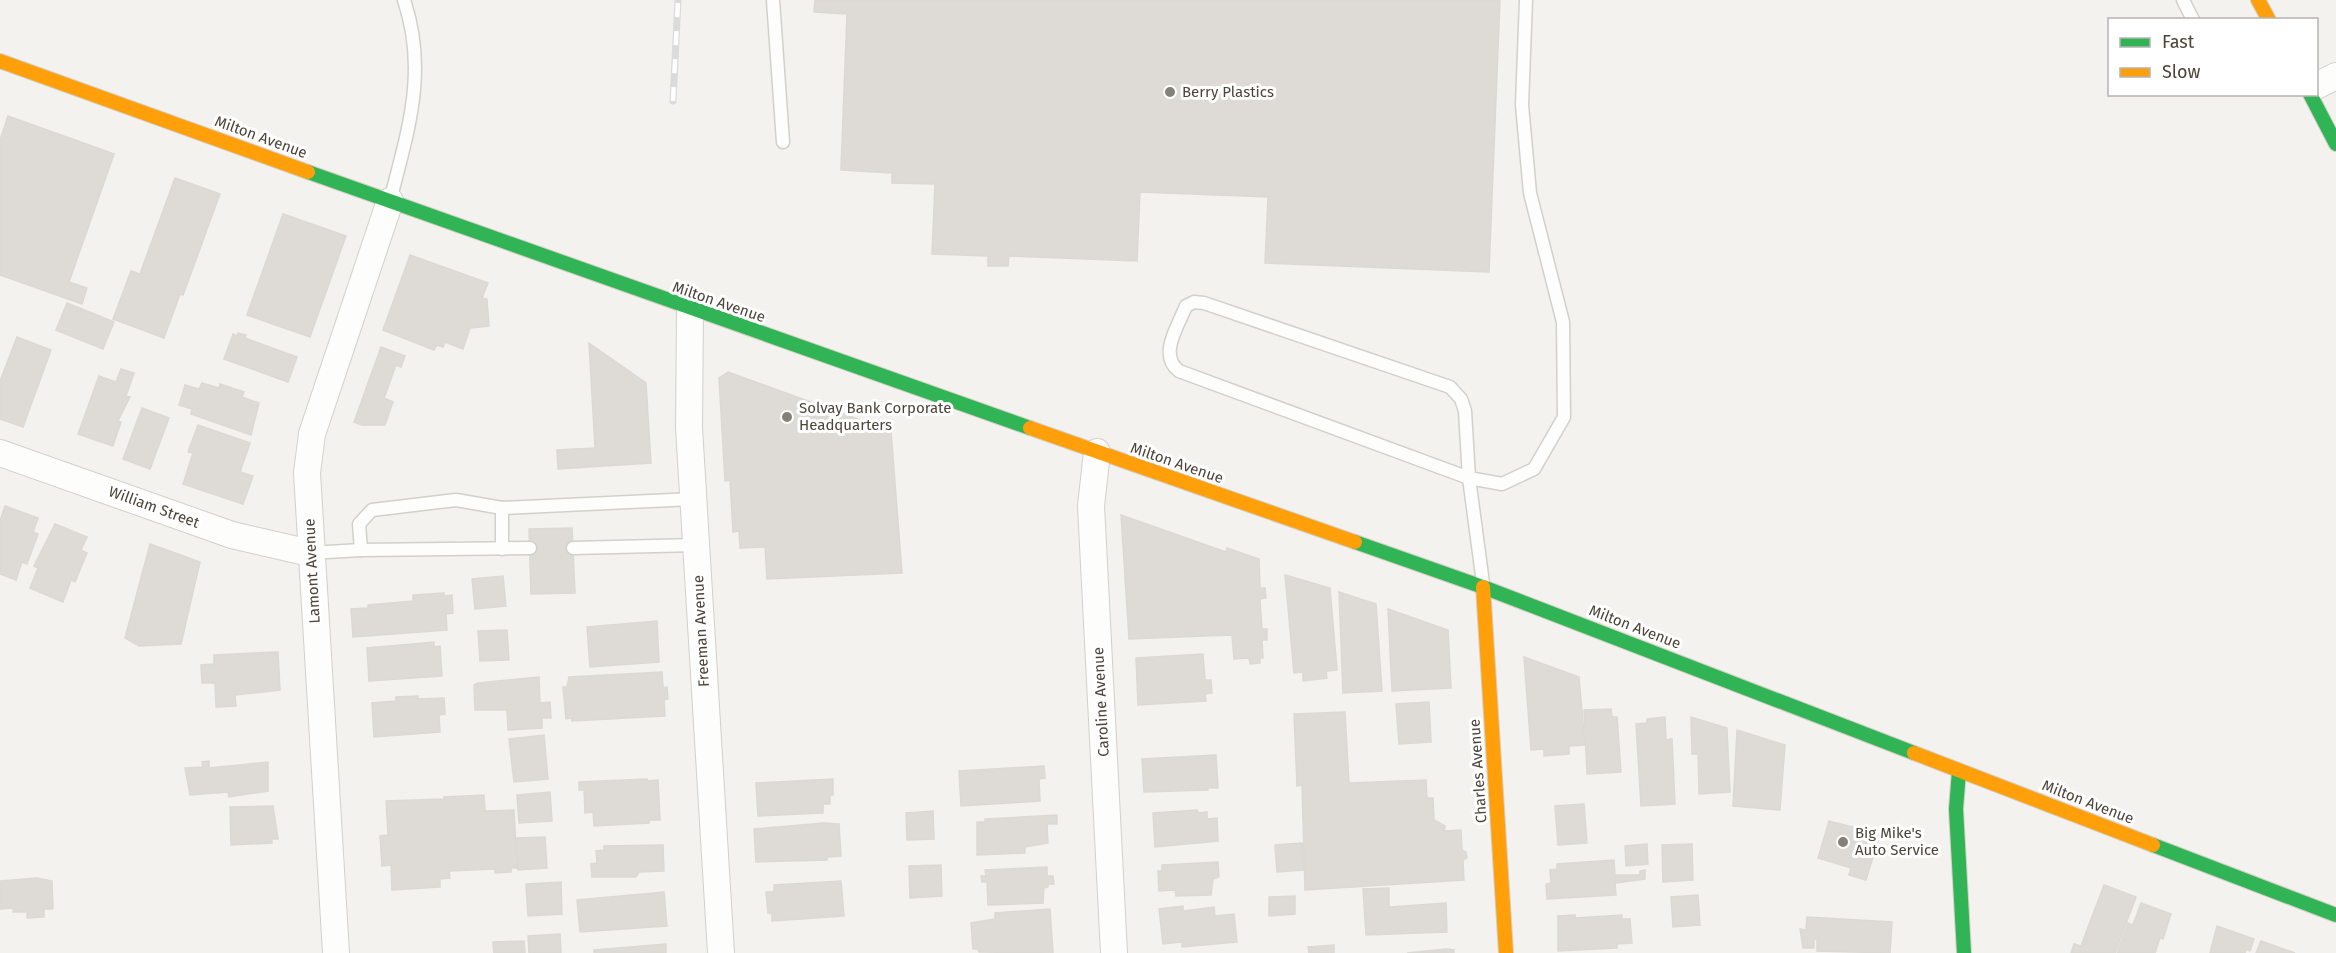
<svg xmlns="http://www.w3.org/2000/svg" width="2336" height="953" font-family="'Fira Sans',sans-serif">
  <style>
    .building { fill: #dedbd6; stroke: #dcd9d4; stroke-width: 1.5 }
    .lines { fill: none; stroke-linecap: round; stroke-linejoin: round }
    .lane-casing { stroke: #d2d0cb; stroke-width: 15 }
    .street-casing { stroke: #d2d0cb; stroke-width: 28 }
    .fast-casing { stroke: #d3cfc5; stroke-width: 16 }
    .slow-casing { stroke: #d3cfc5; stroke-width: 16 }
    .lane { stroke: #fdfdfc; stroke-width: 12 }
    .street { stroke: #fdfdfc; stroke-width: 26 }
    .fast { stroke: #30b455; stroke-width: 14 }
    .slow { stroke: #ff9f0a; stroke-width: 14 }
    .rail-casing { stroke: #dbdbda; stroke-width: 7 }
    .rail { stroke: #fff; stroke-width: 4.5; stroke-dasharray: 14; stroke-linecap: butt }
    .poi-dot { fill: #868178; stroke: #fff; stroke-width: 2 }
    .labels { text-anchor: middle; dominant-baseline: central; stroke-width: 6; stroke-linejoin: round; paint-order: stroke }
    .poi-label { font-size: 15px; fill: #4b4439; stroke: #fff; text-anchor: start }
    .street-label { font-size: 15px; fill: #4b4439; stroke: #fff }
  </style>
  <rect width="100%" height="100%" fill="#f4f2ee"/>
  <g class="building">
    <polygon points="815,0 1500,0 1489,272 1265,263 1268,197 1140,192 1137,261 1009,256 1008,266 988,266 988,256 932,254 935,184 892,183 892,173 841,170 847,14 814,12"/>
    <polygon points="8,116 114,154 69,282 87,288 82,304 0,275 0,140"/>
    <polygon points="175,178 220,194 183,295 180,294 164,338 113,319 131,271 140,274"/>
    <polygon points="283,214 346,236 310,337 247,315"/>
    <polygon points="410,255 488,283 482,298 487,299 489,326 470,328 463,349 445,342 443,347 437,345 434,350 383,330"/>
    <polygon points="67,303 114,322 103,349 56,330"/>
    <polygon points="238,333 246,335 245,338 297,357 288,382 224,359 233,334 237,336"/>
    <polygon points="17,337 51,350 23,427 0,419 0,381"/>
    <polygon points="589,343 646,383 651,463 558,469 557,450 595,448"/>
    <polygon points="381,347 405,356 401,367 396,365 384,398 393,402 385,425 362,425 354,422"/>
    <polygon points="121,369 134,373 126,396 130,397 118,421 121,422 113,446 78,434 99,376 116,382"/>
    <polygon points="728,372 891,431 902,573 767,579 765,547 740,548 739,531 733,532 730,480 725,481 719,378"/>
    <polygon points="202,383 219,388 220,384 244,392 242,397 259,403 251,435 191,414 192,409 179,405 185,385 199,389"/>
    <polygon points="142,408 169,418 150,469 123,459"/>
    <polygon points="198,425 250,443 240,472 253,476 243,504 183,484 193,453 188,452"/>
    <polygon points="5,506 38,518 33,532 38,534 27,564 22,562 16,580 0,574 0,521"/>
    <polygon points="1121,515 1226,552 1227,548 1259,559 1260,588 1265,588 1266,598 1260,599 1262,629 1267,629 1267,640 1262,640 1263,658 1260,658 1260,663 1250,664 1249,658 1234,659 1232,635 1129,639"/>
    <polygon points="55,524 87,537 81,550 87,553 75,582 71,580 63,602 30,588 38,568 34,566"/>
    <polygon points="572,528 575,593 531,594 529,529"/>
    <polygon points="150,544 200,562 181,644 139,646 125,638"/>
    <polygon points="1285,575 1330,588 1337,670 1326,671 1327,678 1303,681 1303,672 1294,673"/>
    <polygon points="503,576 506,606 475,609 472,579"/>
    <polygon points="1339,592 1376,604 1382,691 1343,693"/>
    <polygon points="444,593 444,596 452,595 453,613 446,614 447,630 353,637 351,609 368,608 368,605 413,601 413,595"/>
    <polygon points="1388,609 1448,630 1451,688 1392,691"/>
    <polygon points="657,621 659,662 590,667 587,627"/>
    <polygon points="507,630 509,660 480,661 478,631"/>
    <polygon points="434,642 434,647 440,646 442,676 369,681 367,648"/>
    <polygon points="278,652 280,690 235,695 236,706 216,707 215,683 202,683 201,665 214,664 214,655"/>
    <polygon points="1203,654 1205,680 1211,680 1212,693 1205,694 1206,701 1138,705 1136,658"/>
    <polygon points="1524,657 1579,677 1585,745 1569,746 1569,754 1544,756 1544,749 1531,750"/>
    <polygon points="662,672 663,688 667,687 668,699 664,700 665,716 572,721 572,718 566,719 563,687 567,687 569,677"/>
    <polygon points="539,677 540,703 550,702 551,718 542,718 542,728 508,730 507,710 475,710 474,685 478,683"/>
    <polygon points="418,696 418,699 444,698 445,714 439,715 440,732 374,737 372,703 396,701 396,697"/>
    <polygon points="1429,702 1431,742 1399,744 1396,704"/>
    <polygon points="1611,709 1612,717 1617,717 1621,772 1587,774 1584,710"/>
    <polygon points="1345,712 1349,783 1426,780 1427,798 1433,798 1434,820 1445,826 1444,831 1461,830 1462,850 1466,852 1467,858 1463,860 1464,880 1305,890 1302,785 1297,786 1294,714"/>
    <polygon points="1665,717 1666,740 1672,739 1675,804 1641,806 1636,724 1647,723 1647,719"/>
    <polygon points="1691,717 1727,728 1730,792 1699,794 1698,754 1692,754"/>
    <polygon points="1737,730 1785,745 1780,810 1733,806"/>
    <polygon points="544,735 548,779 514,782 509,739"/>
    <polygon points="1216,755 1218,788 1207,788 1208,790 1144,792 1142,759"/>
    <polygon points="209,761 209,768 268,762 268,791 229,797 228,792 190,795 185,768 203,767 202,762"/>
    <polygon points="1044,766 1045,778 1039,779 1040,801 961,806 959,771"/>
    <polygon points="647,779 647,781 658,780 660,820 649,820 649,823 594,826 593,812 585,813 584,790 579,790 579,782"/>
    <polygon points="833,779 833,795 830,795 830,804 823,804 823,813 758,816 756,783"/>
    <polygon points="550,792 552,821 519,823 517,795"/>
    <polygon points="484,795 485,811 514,810 517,868 511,868 511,872 495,873 495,869 449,871 450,878 440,879 440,887 392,890 391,865 382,866 380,836 388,835 386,801 444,799 444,797"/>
    <polygon points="1584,804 1587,843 1558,845 1555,806"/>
    <polygon points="273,806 278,839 272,839 272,843 231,845 230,807"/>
    <polygon points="1197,810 1198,813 1207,812 1207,819 1217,818 1218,841 1155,847 1153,813"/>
    <polygon points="933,811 934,839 907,840 906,813"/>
    <polygon points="1057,815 1057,824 1047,824 1048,843 1025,847 1025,853 977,855 977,822 985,822 985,819"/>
    <polygon points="1829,821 1880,834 1866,880 1849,875 1851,868 1818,858"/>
    <polygon points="824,823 839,824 841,856 827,857 827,860 756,862 754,829"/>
    <polygon points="545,837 547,868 518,870 516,838"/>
    <polygon points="1302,843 1304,870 1277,872 1275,845"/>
    <polygon points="1647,844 1648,864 1626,866 1625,846"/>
    <polygon points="1692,844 1693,880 1663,882 1662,845"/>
    <polygon points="663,845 664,871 639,872 636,877 592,877 591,864 597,863 596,851 604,850 604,846"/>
    <polygon points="1614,860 1615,875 1640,875 1640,871 1645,870 1645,879 1615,883 1616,895 1547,899 1546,884 1551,883 1550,870 1557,869 1557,864"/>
    <polygon points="1218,862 1219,877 1213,879 1211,895 1176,896 1175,890 1159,891 1158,871 1162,871 1162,865"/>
    <polygon points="941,865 942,896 910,898 909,866"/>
    <polygon points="1047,867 1047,876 1053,876 1054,884 1048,884 1048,887 1044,888 1043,903 988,905 987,882 982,882 981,876 986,876 985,870"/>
    <polygon points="37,878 52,881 53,909 44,909 44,917 27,918 27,912 13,912 13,908 0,909 0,881"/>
    <polygon points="841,881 844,916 772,921 772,913 768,913 766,892 774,892 774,885"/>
    <polygon points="561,882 562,914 528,916 526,884"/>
    <polygon points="2104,885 2136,897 2115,953 2071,953 2074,944 2081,946"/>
    <polygon points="1389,888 1389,907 1446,903 1447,932 1366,935 1363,889"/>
    <polygon points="664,892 667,926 580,932 577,900"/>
    <polygon points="1698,895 1700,925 1673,927 1671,897"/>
    <polygon points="1295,896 1295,914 1269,916 1269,897"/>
    <polygon points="2141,903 2171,914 2163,939 2160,938 2155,953 2117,953 2128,923 2133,925"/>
    <polygon points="1183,906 1183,911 1214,907 1215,916 1234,914 1237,942 1182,947 1182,942 1163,944 1159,909"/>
    <polygon points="1050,909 1053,953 979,952 978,949 973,949 971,923 995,919 995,913"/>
    <polygon points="1575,915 1575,918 1622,915 1622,919 1630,919 1632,943 1617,944 1617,948 1558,951 1558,916"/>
    <polygon points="1807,917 1892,922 1890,953 1817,951 1817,939 1814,939 1814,948 1803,948 1800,929 1806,930"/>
    <polygon points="2217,926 2254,939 2250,951 2246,949 2245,953 2210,953"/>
    <polygon points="560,934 561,953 529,953 528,936"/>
    <polygon points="524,941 525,953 494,953 493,942"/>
    <polygon points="2261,941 2295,953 2256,953"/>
    <polygon points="666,944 666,953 594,953 594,950"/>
    <polygon points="1334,945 1334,953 1309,953 1308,947"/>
    <polygon points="1446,949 1454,950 1454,953 1407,953"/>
  </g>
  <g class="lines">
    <defs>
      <g id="lane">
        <polyline points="773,0 783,142"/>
        <polyline points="2183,0 2193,20"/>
        <path d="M 390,201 C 408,130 428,72 404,0"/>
        <polyline points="573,548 696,545"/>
        <polyline points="502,549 502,508 693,499"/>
        <polyline points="361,550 359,524 372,510 456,500 502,508"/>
        <polyline points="310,553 361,550 530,548"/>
        <path d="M 1483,583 L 1469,478 L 1465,411 L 1461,399 L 1450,387 L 1204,303 L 1194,302 L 1186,306 C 1178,326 1158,355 1179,371 L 1469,478 L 1502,484 L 1534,469 L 1564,417 L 1563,322 L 1530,193 L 1522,105 L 1526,0"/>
      </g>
      <g id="street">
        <polyline points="2316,86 2336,76"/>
        <polyline points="690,309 689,428 721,953"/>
        <polyline points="1097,452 1091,506 1114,953"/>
        <polyline points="0,453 232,535 310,553"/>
        <polyline points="336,953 307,473 312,434 390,201"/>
      </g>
      <g id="fast">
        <polyline points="2310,94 2336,144"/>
        <polyline points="308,172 1030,428"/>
        <polyline points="1355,542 1483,587 1914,753"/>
        <polyline points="1959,771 1956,809 1964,953"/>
        <polyline points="2153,845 2336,915"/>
      </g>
      <g id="slow">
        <polyline points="2258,0 2269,20"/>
        <polyline points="0,61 308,172"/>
        <polyline points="1030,428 1355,542"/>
        <polyline points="1483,587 1506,953"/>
        <polyline points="1914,753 2153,845"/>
      </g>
    </defs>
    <use href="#lane" class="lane-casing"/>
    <use href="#street" class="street-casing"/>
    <use href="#fast" class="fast-casing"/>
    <use href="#slow" class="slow-casing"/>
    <use href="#lane" class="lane"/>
    <use href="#street" class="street"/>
    <use href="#fast" class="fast"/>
    <use href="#slow" class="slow"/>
    <defs>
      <polyline id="rail" points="673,101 678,0"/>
    </defs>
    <use href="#rail" class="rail-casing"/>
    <use href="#rail" class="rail"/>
  </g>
  <g class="poi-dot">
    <circle cx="1170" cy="92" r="6"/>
    <circle cx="787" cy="417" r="6"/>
    <circle cx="1843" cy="842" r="6"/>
  </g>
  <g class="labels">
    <g class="poi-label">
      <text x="1182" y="92">Berry Plastics</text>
      <text x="799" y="408">Solvay Bank Corporate<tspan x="799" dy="17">Headquarters</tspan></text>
      <text x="1855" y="833">Big Mike's<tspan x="1855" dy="17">Auto Service</tspan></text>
    </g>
    <g class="street-label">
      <text transform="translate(261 137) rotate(20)">Milton Avenue</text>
      <text transform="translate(719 302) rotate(19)">Milton Avenue</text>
      <text transform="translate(1177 463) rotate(19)">Milton Avenue</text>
      <text transform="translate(154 507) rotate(20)">William Street</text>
      <text transform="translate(312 571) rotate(-93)">Lamont Avenue</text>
      <text transform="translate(1635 627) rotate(21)">Milton Avenue</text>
      <text transform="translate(701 631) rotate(-93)">Freeman Avenue</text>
      <text transform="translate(1101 702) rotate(-93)">Caroline Avenue</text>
      <text transform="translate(1478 771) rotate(-94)">Charles Avenue</text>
      <text transform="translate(2088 802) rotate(21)">Milton Avenue</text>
    </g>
  </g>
  <rect x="2108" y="18" width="210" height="78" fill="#ffffff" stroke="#b7b4b0" stroke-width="1.5"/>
  <rect x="2120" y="38" width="30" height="9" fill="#30b455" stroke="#b7b4b0" stroke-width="1.5"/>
  <text x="2162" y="48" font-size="18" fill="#4b4439">Fast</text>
  <rect x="2120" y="68" width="30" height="9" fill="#ff9f0a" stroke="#b7b4b0" stroke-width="1.5"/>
  <text x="2162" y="78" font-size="18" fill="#4b4439">Slow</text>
</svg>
